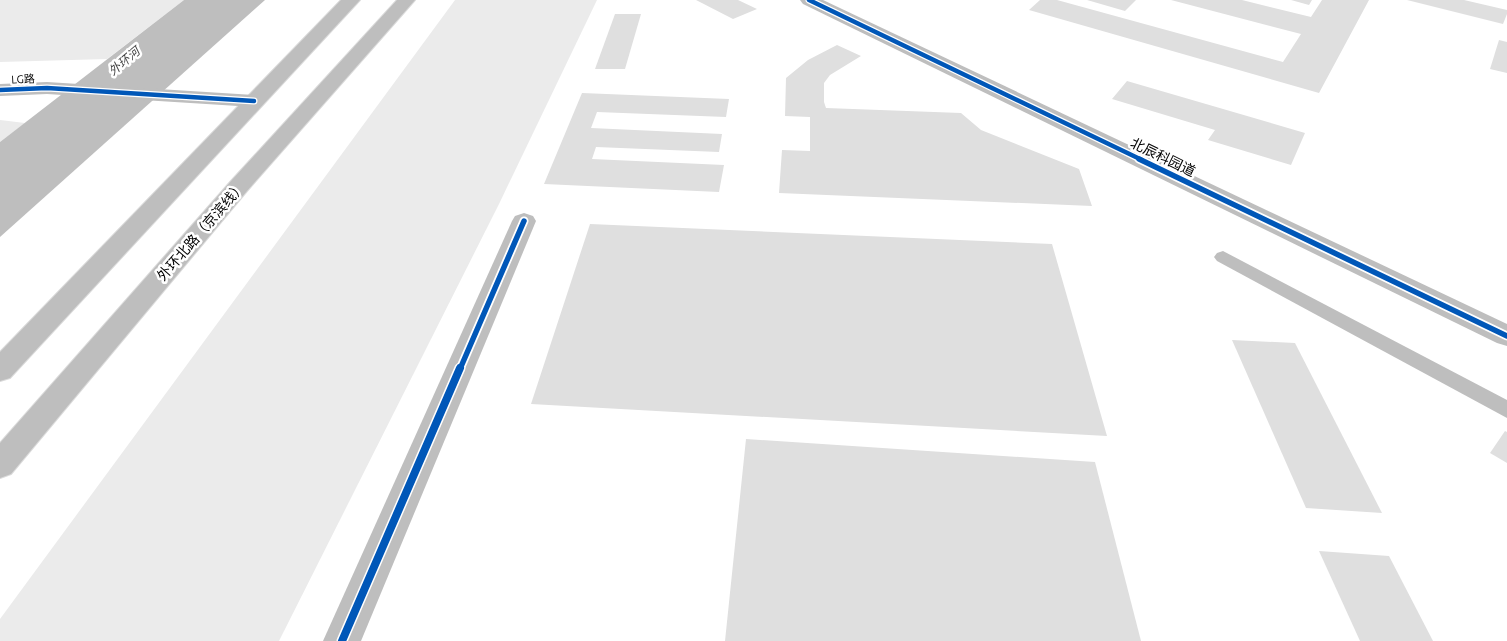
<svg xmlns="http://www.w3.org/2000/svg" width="1507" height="641" font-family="Ubuntu,'Noto Sans SC',sans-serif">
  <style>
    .green { fill: #ebebeb }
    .water { fill: #bebebe }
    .building { fill: #dfdfdf }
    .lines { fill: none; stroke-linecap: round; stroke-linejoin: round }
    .trunk-casing { stroke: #dbdbdb; stroke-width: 2 }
    .service { fill: #bebebe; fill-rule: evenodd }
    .tertiary { fill: #bebebe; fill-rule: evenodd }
    .trunk { fill: #bebebe; fill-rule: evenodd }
    .cycleway-far2-casing { stroke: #fff; stroke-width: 7 }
    .cycleway-far1-casing { stroke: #fff; stroke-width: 9 }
    .cycleway-casing { stroke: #fff; stroke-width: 11 }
    .cycleway-far2 { stroke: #0057b8; stroke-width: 4.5 }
    .cycleway-far1 { stroke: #0057b8; stroke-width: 5.5 }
    .cycleway { stroke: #0057b8; stroke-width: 8 }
    .labels { text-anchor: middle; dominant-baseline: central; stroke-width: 5; stroke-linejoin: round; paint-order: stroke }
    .far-street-label { font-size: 11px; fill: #000; stroke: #fff }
    .far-water-label { font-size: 12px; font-style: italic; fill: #434343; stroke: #fff }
    .street-label { font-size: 14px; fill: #000; stroke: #fff }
  </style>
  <rect width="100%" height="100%" fill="#fff"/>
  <g class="green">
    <polygon points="0,0 184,0 107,59 0,62"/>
    <polygon points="455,0 597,0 499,204 279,641 0,641 0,619"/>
    <polygon points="0,120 25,123 0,142"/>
  </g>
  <polygon class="water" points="184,0 265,0 0,237 0,142"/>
  <g class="building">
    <polygon points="696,0 738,0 757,9 733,19"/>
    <polygon points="1040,0 1057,0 1283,62 1301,34 1171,0 1242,0 1311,17 1322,0 1369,0 1319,93 1029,10"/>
    <polygon points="1087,0 1136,0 1125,11"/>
    <polygon points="1291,0 1312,0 1309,5"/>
    <polygon points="1407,0 1464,0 1507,10 1507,14 1503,24"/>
    <polygon points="615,14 641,14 625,69 595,69"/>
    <polygon points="1499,40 1507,42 1507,73 1490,69"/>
    <polygon points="837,45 861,56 830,75 824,83 824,102 826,108 961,113 981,130 1079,169 1092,206 779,193 782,150 810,151 810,117 785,116 786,78 808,60"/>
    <polygon points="1127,81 1305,133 1291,165 1208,140 1215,130 1112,99"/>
    <polygon points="582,93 729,99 726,117 597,112 591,128 722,134 719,152 596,147 592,159 724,165 719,192 544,184"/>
    <polygon points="590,224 1052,244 1107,436 531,404"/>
    <polygon points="1232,340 1295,343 1382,513 1306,508"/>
    <polygon points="1505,431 1507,432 1507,463 1490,453"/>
    <polygon points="746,439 1095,462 1141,641 725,641"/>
    <polygon points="1319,551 1389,556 1433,641 1360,641"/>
  </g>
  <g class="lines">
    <defs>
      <g id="trunk">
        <polygon points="341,0 360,0 10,378 0,381 0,352"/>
        <polygon points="397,0 415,0 247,191 11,474 0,478 0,443 231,181"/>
      </g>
    </defs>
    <use href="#trunk" class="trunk-casing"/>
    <polygon class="service" points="1223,251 1507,400 1507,418 1217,261 1214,257 1217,253"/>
    <g class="tertiary">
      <polygon points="800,0 823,0 1507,324 1507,346 1497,343 803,4"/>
      <polygon points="47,82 254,95 261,97 264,101 261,105 254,107 47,94 0,96 0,84"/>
      <polygon points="524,213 533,216 536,221 361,641 323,641 512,221 515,216"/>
    </g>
    <use href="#trunk" class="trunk"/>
    <defs>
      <g id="cycleway-far2">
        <polyline points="809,0 1142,160"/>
        <polyline points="0,90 47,88 254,101"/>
      </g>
      <g id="cycleway-far1">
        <polyline points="1139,159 1507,336"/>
        <polyline points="460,369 524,221"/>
      </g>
      <polyline id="cycleway" points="342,641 460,368"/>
    </defs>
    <use href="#cycleway-far2" class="cycleway-far2-casing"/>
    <use href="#cycleway-far1" class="cycleway-far1-casing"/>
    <use href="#cycleway" class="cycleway-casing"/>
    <use href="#cycleway-far2" class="cycleway-far2"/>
    <use href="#cycleway-far1" class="cycleway-far1"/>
    <use href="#cycleway" class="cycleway"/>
  </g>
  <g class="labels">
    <g class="far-street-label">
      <text transform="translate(23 79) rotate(-3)">LG路</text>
    </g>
    <g class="far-water-label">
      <text transform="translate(124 61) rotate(-40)">外环河</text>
    </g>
    <g class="street-label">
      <text transform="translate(1163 157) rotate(26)">北辰科园道</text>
      <text transform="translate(201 231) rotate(-49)">外环北路（京滨线）</text>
    </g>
  </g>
</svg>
